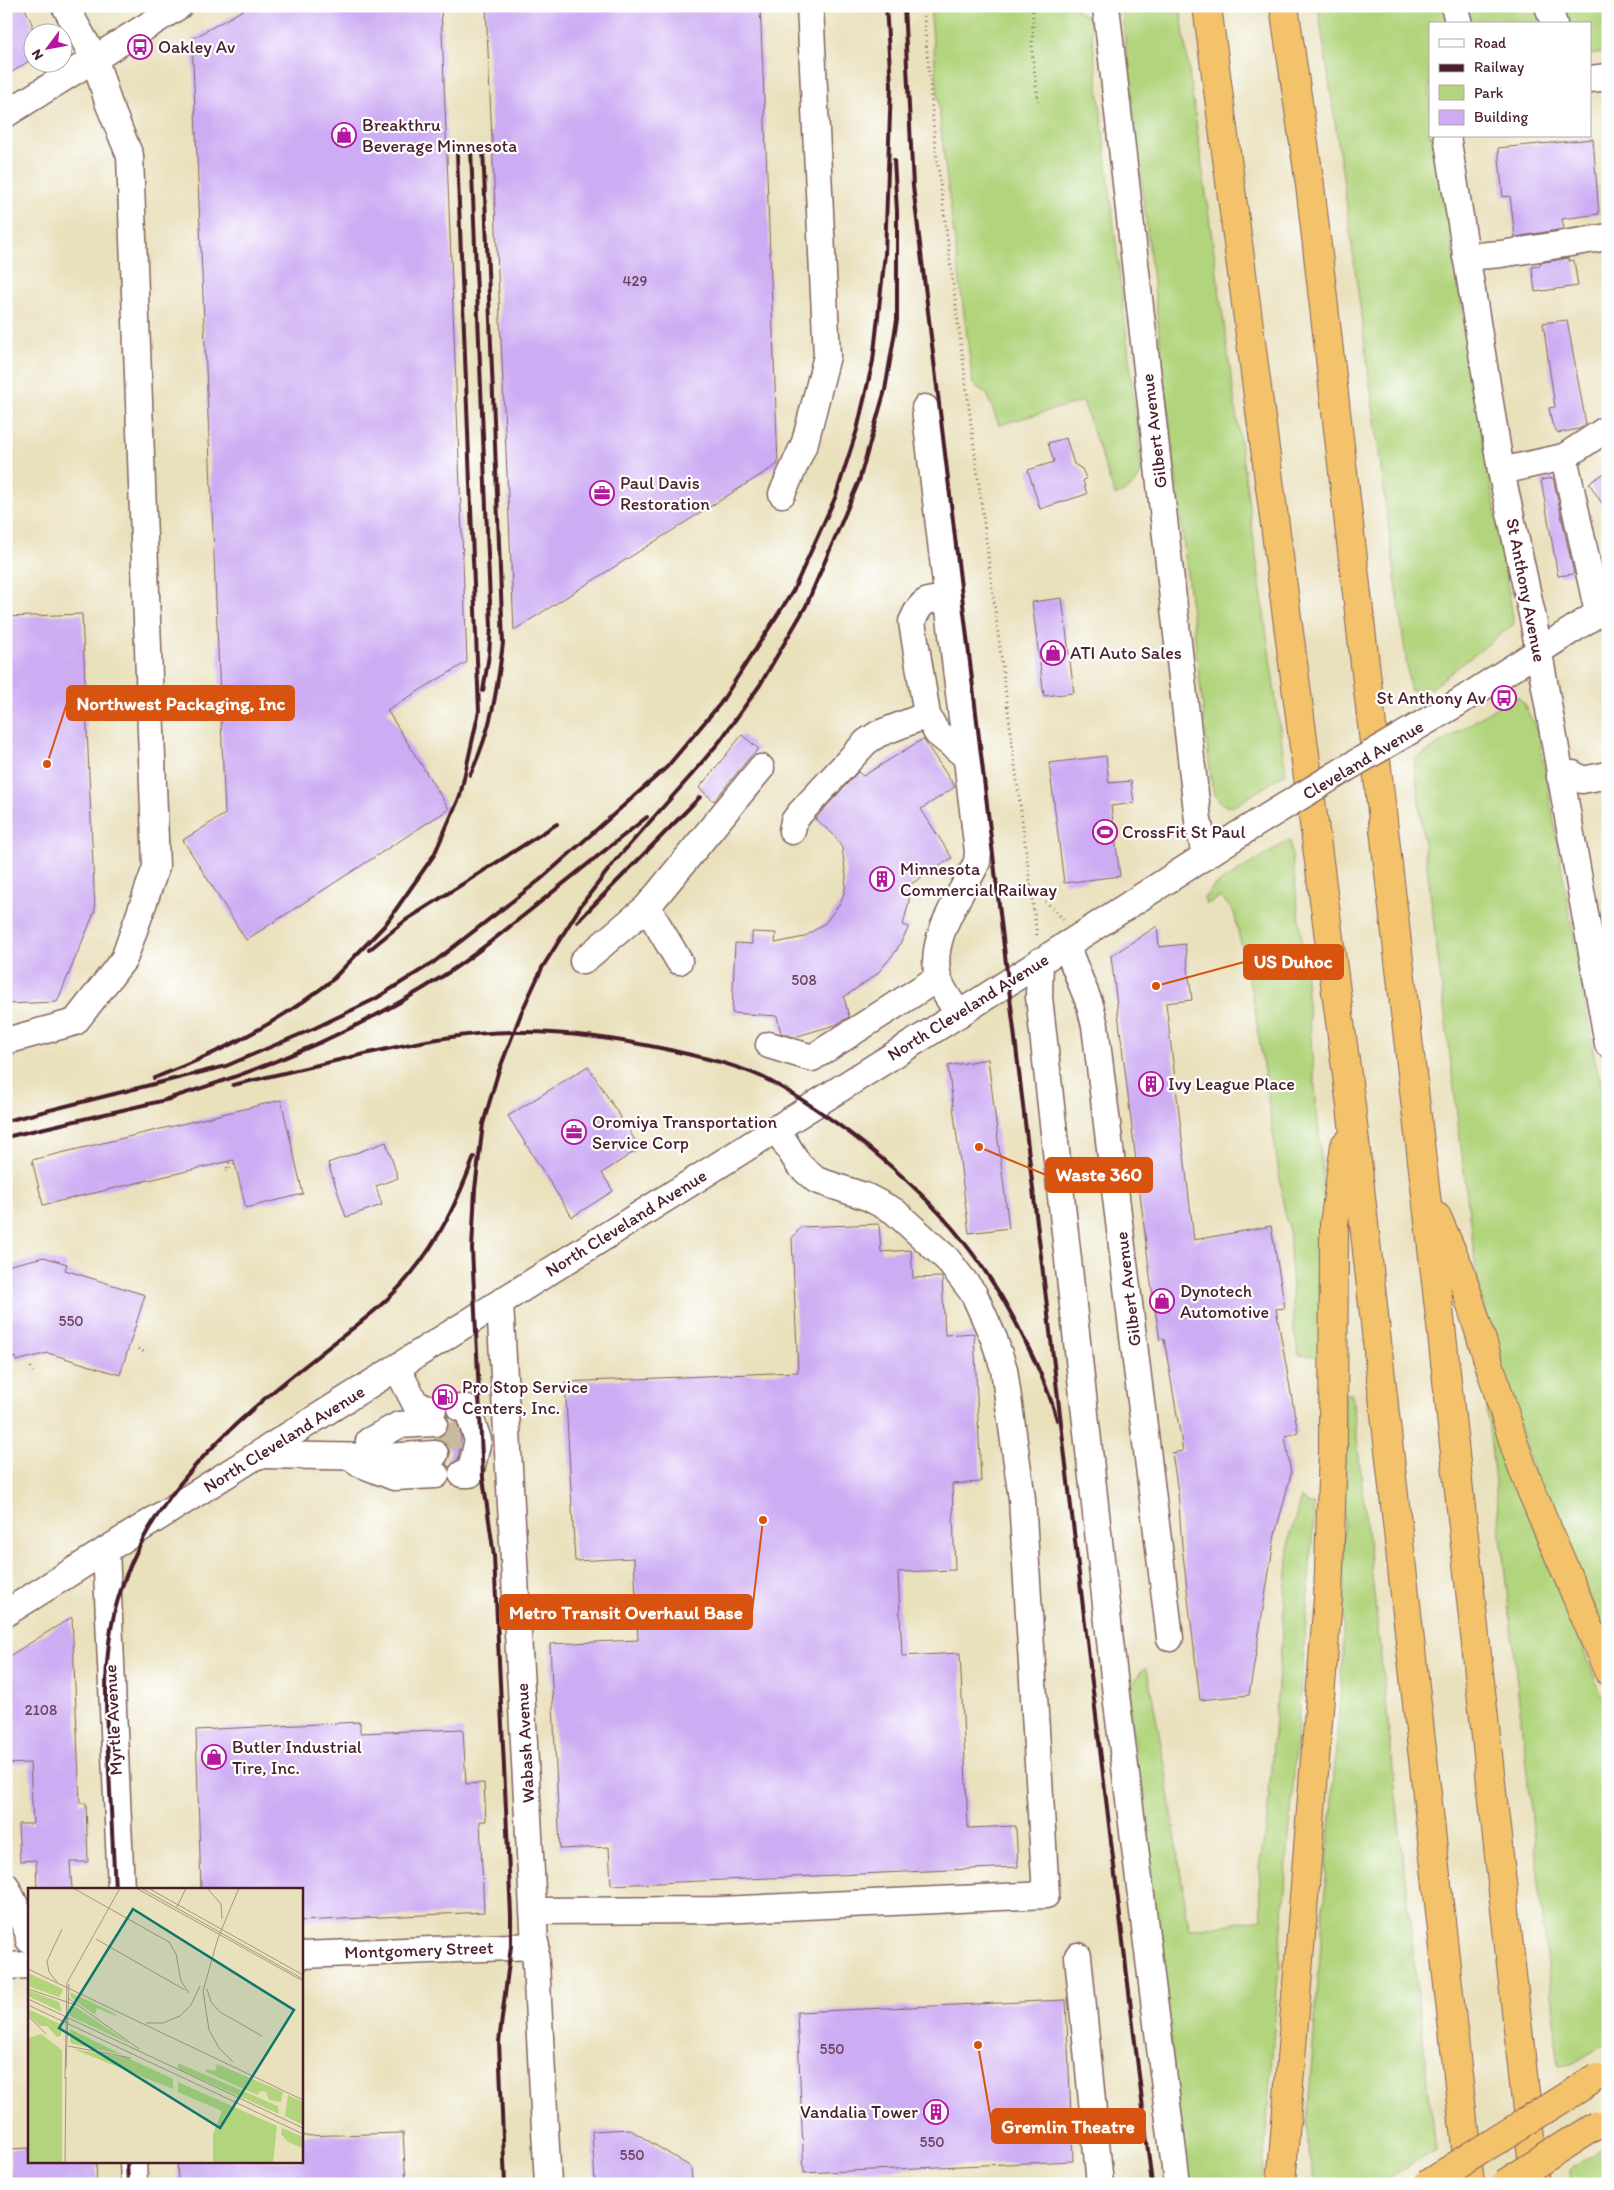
<svg xmlns="http://www.w3.org/2000/svg" width="1614" height="2190" font-family="Itim,sans-serif">
  <style>
    .green { fill: #b1d47c; stroke: #7e7a54 }
    .building { fill: #ccacf3 }
    .lines { fill: none; stroke-linecap: round; stroke-linejoin: round }
    .minor-tunnel { stroke: #c9b99f; stroke-width: 26; stroke-dasharray: 26 13; stroke-linecap: butt }
    .minor-casing { stroke: #82635e; stroke-width: 29 }
    .highway-casing { stroke: #82635e; stroke-width: 30 }
    .path { stroke: #82635e; stroke-width: 3; stroke-dasharray: 1 4; stroke-linecap: butt }
    .minor { stroke: #fff; stroke-width: 26 }
    .highway { stroke: #f3c26a; stroke-width: 28 }
    .rail { stroke: #4a1f2b; stroke-width: 4 }
    .minor-bridge-casing { stroke: #82635e; stroke-width: 29; stroke-linecap: butt }
    .major-bridge-casing { stroke: #82635e; stroke-width: 30; stroke-linecap: butt }
    .minor-bridge { stroke: #fff; stroke-width: 26 }
    .major-bridge { stroke: #f3c26a; stroke-width: 28 }
    .labels { text-anchor: middle; dominant-baseline: central; stroke-width: 4.5; stroke-linejoin: round; paint-order: stroke }
    .number-label { font-size: 15px; fill: #6a425d }
    .poi-label { font-size: 18px; fill: #4a1f2b; stroke: #fff; text-anchor: start }
    .street-label { font-size: 18px; fill: #4a1f2b; stroke: #fff }
    .inset-road { fill: none; stroke: #a99382; stroke-width: 1 }
    .view { fill: #0f766e; fill-opacity: 0.15; stroke: #0f766e; stroke-width: 2.5 }
    .inset-edge { fill: none; stroke: #4a1f2b; stroke-width: 2.5 }
    .leader { fill: none; stroke: #d8530f; stroke-width: 2 }
    .callout-dot { fill: #d8530f; stroke: #fff; stroke-width: 2 }
    .callout { fill: #d8530f; stroke: #d8530f; stroke-width: 2 }
    .callout-label { font-size: 19px; text-anchor: middle; font-weight: bold; fill: #fff }
  </style>
  <rect width="100%" height="100%" fill="#fff"/>
  <filter id="ink" filterUnits="userSpaceOnUse"><feTurbulence type="fractalNoise" baseFrequency=".02" numOctaves="2"/><feDisplacementMap in="SourceGraphic" scale="10" xChannelSelector="R" yChannelSelector="G"/><feConvolveMatrix kernelMatrix="1 2 1 2 8 2 1 2 1" color-interpolation-filters="sRGB"/></filter>
  <filter id="wash" filterUnits="userSpaceOnUse"><feTurbulence type="fractalNoise" baseFrequency=".0096" numOctaves="4" result="noise"/><feDisplacementMap in="SourceGraphic" scale="20" xChannelSelector="R" yChannelSelector="G"/><feGaussianBlur stdDeviation="1.12" result="paint"/><feColorMatrix in="noise" values="0 0 0 0 0 0 0 0 0 0 0 0 0 0 0 0 0 1.4 0 .05"/><feComposite in="paint" operator="in"/></filter>
  <g filter="url(#wash)">
    <rect width="100%" height="100%" fill="#e9e0bc"/>
    <g class="green">
      <path d="M 930,6 L 1076,6 L 1076,10 L 1090,18 L 1142,470 C 1138,484 1128,490 1115,496 L 1083,401 L 999,425 L 987,394 L 973,384 L 942,140 Z"/>
      <path d="M 1121,6 L 1180,6 L 1286,773 L 1233,807 C 1221,807 1216,798 1212,787 Z"/>
      <polygon points="1318,6 1608,6 1608,52 1590,55 1590,24 1430,24 1430,136 1434,136 1514,624 1430,689 1428,685 1419,691 1410,690 1343,177"/>
      <polygon points="1517,696 1523,702 1539,735 1596,1067 1600,1077 1608,1113 1605,1124 1608,1139 1608,1639 1537,1484 1478,1287 1414,760 1503,703"/>
      <polygon points="1290,840 1305,969 1326,1219 1326,1357 1299,1355 1294,1332 1289,1225 1286,1222 1254,1004 1234,912 1221,897 1206,904 1204,898 1214,886"/>
      <polygon points="1345,1394 1352,1394 1435,2150 1381,2184 1316,2184 1308,2147 1307,2124 1343,1657"/>
      <polygon points="1486,1400 1608,1712 1608,2042 1571,2065 1559,2067"/>
      <path d="M 1301,1497 L 1309,1504 L 1315,1504 L 1262,2184 L 1187,2184 L 1129,1701 C 1131,1689 1136,1677 1144,1668 L 1147,1669 L 1165,1765 L 1189,1930 L 1262,1919 L 1259,1867 L 1266,1830 L 1290,1536 Z"/>
      <polygon points="1608,2145 1608,2184 1571,2184 1570,2169"/>
    </g>
    <g id="blocks">
      <g class="building">
        <polygon points="19,6 24,6 32,24 32,59 6,76 6,14"/>
        <polygon points="250,6 441,6 467,662 387,710 449,809 246,940 183,840 225,814 192,39"/>
        <polygon points="486,6 760,6 764,97 778,464 514,630"/>
        <polygon points="1593,139 1599,214 1562,219 1564,229 1515,237 1510,196 1503,197 1498,148"/>
        <polygon points="1568,258 1569,261 1574,260 1578,286 1535,292 1532,267 1540,266 1540,263"/>
        <polygon points="1567,320 1586,424 1579,429 1558,433 1552,424 1549,408 1555,407 1543,323"/>
        <polygon points="1066,438 1074,464 1082,469 1086,478 1083,481 1087,494 1040,509 1028,470 1054,462 1048,443"/>
        <polygon points="1608,471 1608,513 1589,483"/>
        <polygon points="1553,478 1574,574 1558,576 1541,480"/>
        <polygon points="1062,598 1074,693 1044,696 1032,602"/>
        <polygon points="82,614 95,911 57,1002 6,1004 6,617"/>
        <polygon points="742,735 759,749 749,758 714,801 699,788"/>
        <polygon points="923,739 955,787 921,809 952,858 911,884 909,901 903,925 909,927 896,951 877,974 844,997 849,1017 835,1025 794,1037 781,1033 777,1016 732,1013 735,943 752,944 752,932 776,933 775,943 804,937 825,923 841,902 845,889 846,876 842,848 834,835 815,819 858,772 863,776"/>
        <polygon points="1106,756 1109,783 1131,781 1134,803 1111,806 1120,876 1064,883 1049,763"/>
        <polygon points="1157,926 1159,947 1185,944 1192,1000 1166,1003 1194,1240 1271,1226 1285,1308 1276,1309 1298,1433 1285,1436 1291,1474 1275,1535 1249,1695 1200,1700 1182,1546 1178,1492 1172,1453 1183,1451 1164,1339 1160,1340 1151,1284 1111,956"/>
        <polygon points="988,1059 1009,1228 969,1233 948,1066"/>
        <polygon points="588,1066 640,1148 602,1173 613,1191 572,1217 508,1116"/>
        <polygon points="281,1100 303,1194 246,1208 234,1160 43,1205 32,1160"/>
        <polygon points="386,1142 398,1178 376,1186 382,1205 346,1217 328,1163"/>
        <polygon points="879,1224 881,1252 911,1250 913,1278 942,1277 945,1335 974,1333 981,1482 952,1484 955,1570 898,1572 902,1656 960,1653 968,1828 1016,1826 1018,1867 611,1885 609,1847 560,1849 550,1644 638,1640 634,1558 575,1561 565,1382 798,1372 792,1238 801,1227"/>
        <polygon points="44,1257 67,1264 65,1270 145,1295 120,1375 48,1353 16,1361 16,1357 6,1360 6,1266"/>
        <polygon points="447,1414 456,1422 461,1437 458,1460 449,1467 446,1464 450,1454 448,1446 442,1441 434,1438 442,1436 447,1430 449,1423"/>
        <polygon points="72,1617 80,1803 86,1803 88,1862 70,1862 72,1889 37,1889 36,1860 20,1861 18,1824 33,1824 30,1763 6,1764 6,1658"/>
        <polygon points="360,1722 360,1733 463,1729 466,1784 484,1783 486,1821 480,1821 484,1912 301,1921 301,1889 201,1889 196,1730"/>
        <polygon points="1066,2000 1073,2161 804,2173 797,2012"/>
        <polygon points="629,2129 691,2167 692,2184 595,2184 592,2131"/>
        <polygon points="403,2133 406,2184 178,2184 177,2161 301,2161 301,2136"/>
        <polygon points="29,2148 29,2161 96,2161 97,2184 11,2184 10,2149"/>
      </g>
    </g>
  </g>
  <g filter="url(#ink)">
    <use href="#blocks" fill-opacity="0" stroke="#82635e" stroke-width="1"/>
    <g class="lines">
      <polyline class="minor-tunnel" points="434,1437 461,1435"/>
      <defs>
        <g id="minor">
          <polyline points="1106,6 1198,820 1205,856"/>
          <polyline points="1454,6 1459,24"/>
          <polyline points="1548,6 1554,24"/>
          <polyline points="1590,79 1608,77"/>
          <polyline points="6,114 179,6"/>
          <polyline points="1447,136 1501,471 1533,619 1608,1044"/>
          <polyline points="1466,257 1501,254 1608,237"/>
          <path d="M 925,408 L 978,852 L 977,862 C 961,896 928,937 938,977 C 941,990 952,1003 959,1014"/>
          <polyline points="1564,457 1598,613"/>
          <polyline points="1501,471 1564,457 1608,428"/>
          <polyline points="782,494 805,442 827,356 810,6"/>
          <path d="M 948,602 C 927,596 920,602 912,622 L 927,715 L 937,733 L 967,757"/>
          <polyline points="1456,704 1608,607"/>
          <polyline points="1560,777 1573,774 1582,780 1608,775"/>
          <polyline points="792,831 794,821 800,813 866,742 878,734 927,715"/>
          <polyline points="647,907 679,961"/>
          <polyline points="1066,945 1090,1005 1095,1026 1170,1638"/>
          <polyline points="583,961 647,907 761,768"/>
          <polyline points="1040,961 1039,997 1116,1695 1177,2184"/>
          <polyline points="6,1041 75,1022 124,959 156,867 130,156 108,102 95,59 65,6"/>
          <polyline points="769,1045 812,1058 938,978"/>
          <polyline points="500,1303 548,2184"/>
          <polyline points="397,1368 416,1405 433,1409"/>
          <polyline points="460,1408 467,1408 478,1440 470,1474 462,1474"/>
          <polyline points="369,1441 399,1425 434,1423"/>
          <polyline points="259,1455 384,1457 435,1454"/>
          <polyline points="358,1463 394,1477 436,1475"/>
          <polyline points="106,1550 121,1889"/>
          <polyline points="6,1613 959,1014 1244,831"/>
          <polyline points="6,1886 28,1932 29,1940"/>
          <polyline points="534,1911 719,1910 1046,1895 1022,1499 1004,1369 994,1339 974,1294 947,1259 894,1211 867,1197 816,1180 799,1165 776,1128"/>
          <polyline points="301,1955 536,1946"/>
          <polyline points="1078,1956 1100,2184"/>
          <polyline points="6,1966 29,1965"/>
          <polyline points="133,2161 134,2184"/>
        </g>
        <g id="highway">
          <polyline points="1207,6 1351,1106 1470,2184"/>
          <polyline points="1284,6 1310,185 1441,1326 1535,2184"/>
          <polyline points="1437,1217 1460,1270 1516,1450 1531,1490 1608,1671"/>
          <polyline points="1281,2184 1328,1598 1333,1449 1334,1224 1345,1145"/>
        </g>
      </defs>
      <use href="#minor" class="minor-casing"/>
      <use href="#highway" class="highway-casing"/>
      <g class="path">
        <polyline points="923,6 935,143 1037,936"/>
        <polyline points="1033,6 1032,52 1038,101"/>
        <polyline points="1031,887 1064,920"/>
        <polyline points="227,1168 230,1161"/>
        <polyline points="226,1171 235,1163"/>
        <polyline points="141,1182 142,1184"/>
        <polyline points="138,1349 144,1352"/>
        <polyline points="31,1367 33,1372"/>
      </g>
      <use href="#minor" class="minor"/>
      <use href="#highway" class="highway"/>
      <g class="rail">
        <polyline points="904,6 913,186 1152,2184"/>
        <polyline points="471,150 491,626 489,655 483,691"/>
        <polyline points="698,767 720,741 760,685 806,606 859,481 885,390 897,320 897,211 894,160"/>
        <path d="M 470,775 C 491,731 497,692 503,643 L 483,147"/>
        <polyline points="577,922 700,797"/>
        <polyline points="369,950 406,920 557,824"/>
        <polyline points="332,980 385,925 434,855 460,796 479,711 457,153"/>
        <path d="M 154,1078 C 220,1053 281,1022 336,977"/>
        <path d="M 233,1085 C 274,1075 315,1066 356,1056 C 408,1044 461,1032 515,1032 C 568,1031 619,1039 670,1050 C 701,1057 733,1064 762,1077 C 794,1093 823,1113 851,1134 C 928,1192 986,1257 1027,1345 C 1039,1369 1050,1394 1057,1420"/>
        <path d="M 167,1099 C 264,1070 358,1031 443,976 C 473,957 500,934 528,912 C 567,880 607,849 647,817"/>
        <polyline points="6,1121 226,1066 315,1028 375,999 434,962 541,879 667,767 720,704 793,591 835,498 857,430 873,361 885,254 891,85 886,6"/>
        <polyline points="6,1137 174,1098"/>
        <path d="M 115,1889 C 113,1849 111,1810 109,1771 C 106,1717 102,1662 115,1610 C 143,1500 229,1425 315,1358 C 347,1332 384,1307 410,1275 C 440,1239 458,1200 474,1157"/>
        <polyline points="127,2161 128,2184"/>
        <polyline points="505,2184 499,2042 511,1946 511,1915 494,1556 483,1478 472,1249 475,1189 483,1124 498,1073 522,1011 542,968 582,904 615,861 703,762"/>
      </g>
      <defs>
        <polyline id="minor-bridge" points="1244,831 1347,768 1456,704"/>
        <g id="major-bridge">
          <polyline points="1427,2184 1597,2077"/>
          <polyline points="1504,2184 1597,2125"/>
        </g>
      </defs>
      <use href="#minor-bridge" class="minor-bridge-casing"/>
      <use href="#major-bridge" class="major-bridge-casing"/>
      <use href="#minor-bridge" class="minor-bridge"/>
      <use href="#major-bridge" class="major-bridge"/>
    </g>
  </g>
  <defs>
    <symbol id="bus-ring" viewBox="-11 -11 22 22"><circle r="9.5" fill="#fff" stroke="#b5179e" stroke-width="1.5"/><path d="M-5-6H5V4H4V6H2V4H-2V6H-4V4H-5ZM-3.5-4V0h7V-4ZM-3.5 1.2v1.5H-2V1.2ZM2 1.2v1.5H3.5V1.2Z" fill="#b5179e"/></symbol>
    <symbol id="shop-ring" viewBox="-11 -11 22 22"><circle r="9.5" fill="#fff" stroke="#b5179e" stroke-width="1.5"/><path d="M-5-2.5h2.3a2.7 3.5 0 0 1 5.4 0H5L5.5 6h-11ZM-1.5-2.5h3a1.5 2.3 0 0 0-3 0Z" fill="#b5179e"/></symbol>
    <symbol id="office-ring" viewBox="-11 -11 22 22"><circle r="9.5" fill="#fff" stroke="#b5179e" stroke-width="1.5"/><path d="M-6-3h4V-5.5h4V-3h4V5H-6ZM-1-4.5V-3h2v-1.5ZM-6 0V1H6V0Z" fill="#b5179e"/></symbol>
    <symbol id="stadium-ring" viewBox="-11 -11 22 22"><circle r="9.5" fill="#fff" stroke="#b5179e" stroke-width="1.5"/><path d="M0-5a6.5 5 0 1 0 0 10a6.5 5 0 1 0 0-10ZM-3.5-1.8h7v3.6h-7Z" fill="#b5179e"/></symbol>
    <symbol id="building-ring" viewBox="-11 -11 22 22"><circle r="9.5" fill="#fff" stroke="#b5179e" stroke-width="1.5"/><path d="M-4-6H4V6H1V3H-1V6H-4ZM-2.5-4.3h1.7v1.8h-1.7ZM.8-4.3h1.7v1.8H.8ZM-2.5-1h1.7V.8h-1.7ZM.8-1h1.7V.8H.8Z" fill="#b5179e"/></symbol>
    <symbol id="fuel-ring" viewBox="-11 -11 22 22"><circle r="9.5" fill="#fff" stroke="#b5179e" stroke-width="1.5"/><path d="M-5.5-6h7V0h2V4h1.3V-2.5L3-4.5l.8-.8L6-3V5H2.5V1h-1V6h-7ZM-4.2-4.7v3.2H.2V-4.7Z" fill="#b5179e"/></symbol>
  </defs>
  <g fill-rule="evenodd">
    <use href="#bus-ring" x="126" y="33" width="28" height="28"/>
    <use href="#shop-ring" x="330" y="121" width="28" height="28"/>
    <use href="#office-ring" x="588" y="479" width="28" height="28"/>
    <use href="#shop-ring" x="1039" y="639" width="28" height="28"/>
    <use href="#bus-ring" x="1490" y="684" width="28" height="28"/>
    <use href="#stadium-ring" x="1091" y="818" width="28" height="28"/>
    <use href="#building-ring" x="868" y="865" width="28" height="28"/>
    <use href="#building-ring" x="1137" y="1070" width="28" height="28"/>
    <use href="#office-ring" x="560" y="1118" width="28" height="28"/>
    <use href="#shop-ring" x="1148" y="1287" width="28" height="28"/>
    <use href="#fuel-ring" x="431" y="1383" width="28" height="28"/>
    <use href="#shop-ring" x="200" y="1743" width="28" height="28"/>
    <use href="#building-ring" x="922" y="2098" width="28" height="28"/>
  </g>
  <g class="labels">
    <g class="number-label">
      <text x="635" y="281">429</text>
      <text x="804" y="980">508</text>
      <text x="71" y="1321">550</text>
      <text x="41" y="1710">2108</text>
      <text x="832" y="2049">550</text>
      <text x="932" y="2142">550</text>
      <text x="632" y="2155">550</text>
    </g>
    <g class="poi-label">
      <text x="158" y="47">Oakley Av</text>
      <text x="362" y="125">Breakthru<tspan x="362" dy="21">Beverage Minnesota</tspan></text>
      <text x="620" y="483">Paul Davis<tspan x="620" dy="21">Restoration</tspan></text>
      <text x="1070" y="653">ATI Auto Sales</text>
      <text x="1486" y="698" text-anchor="end">St Anthony Av</text>
      <text x="1122" y="832">CrossFit St Paul</text>
      <text x="900" y="869">Minnesota<tspan x="900" dy="21">Commercial Railway</tspan></text>
      <text x="1168" y="1084">Ivy League Place</text>
      <text x="592" y="1122">Oromiya Transportation<tspan x="592" dy="21">Service Corp</tspan></text>
      <text x="1180" y="1291">Dynotech<tspan x="1180" dy="21">Automotive</tspan></text>
      <text x="462" y="1387">Pro Stop Service<tspan x="462" dy="21">Centers, Inc.</tspan></text>
      <text x="232" y="1747">Butler Industrial<tspan x="232" dy="21">Tire, Inc.</tspan></text>
      <text x="918" y="2112" text-anchor="end">Vandalia Tower</text>
    </g>
    <g class="street-label">
      <text transform="translate(1154 431) rotate(-97)">Gilbert Avenue</text>
      <text transform="translate(1526 590) rotate(79)">St Anthony Avenue</text>
      <text transform="translate(1363 760) rotate(-31)">Cleveland Avenue</text>
      <text transform="translate(968 1007) rotate(-32)">North Cleveland Avenue</text>
      <text transform="translate(626 1223) rotate(-32)">North Cleveland Avenue</text>
      <text transform="translate(1128 1289) rotate(-97)">Gilbert Avenue</text>
      <text transform="translate(284 1439) rotate(-32)">North Cleveland Avenue</text>
      <text transform="translate(113 1720) rotate(-93)">Myrtle Avenue</text>
      <text transform="translate(525 1743) rotate(-93)">Wabash Avenue</text>
      <text transform="translate(419 1950) rotate(-2)">Montgomery Street</text>
    </g>
  </g>
  <g transform="translate(28 1888)">
    <rect width="275" height="275" fill="#e9e0bc"/>
    <path d="M 0,85 L 35,101 L 34,105 L 31,109 L 0,98 ZM 0,102 L 31,114 L 34,124 L 0,108 ZM 42,104 L 86,125 L 90,129 L 69,120 L 67,126 L 73,131 L 43,110 ZM 42,118 L 48,119 L 102,156 L 42,128 ZM 0,121 L 34,137 L 33,148 L 29,149 L 19,138 L 12,138 L 0,127 ZM 42,142 L 42,141 L 95,167 L 45,156 L 42,154 ZM 13,146 L 34,162 L 34,275 L 0,275 L 0,150 ZM 45,161 L 100,170 L 145,191 L 145,201 ZM 150,175 L 250,218 L 251,226 L 150,181 ZM 189,176 L 255,204 L 253,214 L 241,212 L 238,204 L 233,203 L 229,207 L 178,184 L 178,181 L 187,183 ZM 150,194 L 249,238 L 245,275 L 185,275 L 185,246 L 194,223 L 150,204 ZM 260,207 L 275,214 L 275,237 L 257,228 ZM 254,240 L 275,249 L 275,260 L 260,254 L 253,246 Z" fill="#b1d47c"/>
    <path class="inset-road" d="M 45,0 L 141,54 L 148,66 L 153,93 L 161,105M 108,0 L 275,93M 113,0 L 275,91M 120,0 L 275,87M 179,0 L 193,16 L 194,31M 149,19 L 158,0M 68,51 L 157,102M 0,81 L 275,212M 29,94 L 21,84 L 19,73 L 34,41M 0,101 L 48,117M 179,101 L 183,114 L 192,124 L 234,148M 40,110 L 111,161M 0,111 L 275,240M 0,117 L 275,246M 0,128 L 18,146M 118,135 L 135,135 L 152,128 L 163,117 L 172,98M 40,158 L 103,170M 205,174 L 191,160 L 181,142 L 175,103 L 190,50 L 211,0M 38,181 L 41,96M 37,191 L 39,95 L 92,0M 37,275 L 38,189"/>
    <path class="view" d="M 105,21 L 266,122 L 192,240 L 31,140 Z"/>
    <rect width="275" height="275" class="inset-edge"/>
  </g>
  <path class="leader" d="M47 764L67 703M1156 986L1244 962M979 1147L1046 1175M763 1520L752 1612M978 2045L992 2126"/>
  <g class="callout-dot">
    <circle cx="47" cy="764" r="5"/>
    <circle cx="1156" cy="986" r="5"/>
    <circle cx="979" cy="1147" r="5"/>
    <circle cx="763" cy="1520" r="5"/>
    <circle cx="978" cy="2045" r="5"/>
  </g>
  <g class="callout">
    <rect x="67" y="686" width="227" height="34" rx="5"/>
    <rect x="1244" y="945" width="99" height="34" rx="5"/>
    <rect x="1046" y="1158" width="106" height="34" rx="5"/>
    <rect x="500" y="1595" width="252" height="34" rx="5"/>
    <rect x="992" y="2109" width="153" height="34" rx="5"/>
  </g>
  <g class="callout-label">
    <text x="181" y="710">Northwest Packaging, Inc</text>
    <text x="1293" y="968">US Duhoc</text>
    <text x="1099" y="1181">Waste 360</text>
    <text x="626" y="1619">Metro Transit Overhaul Base</text>
    <text x="1068" y="2133">Gremlin Theatre</text>
  </g>
  <rect width="1614" height="2190" fill="none" stroke="#fff" stroke-width="25"/>
  <rect x="1429" y="22" width="162" height="115" fill="#ffffff" stroke="#b7a5aa"/>
  <rect x="1439" y="39" width="25" height="8" fill="#ffffff" stroke="#b7a5aa"/>
  <text x="1474" y="48" font-size="15" fill="#4a1f2b">Road</text>
  <rect x="1439" y="64" width="25" height="8" fill="#4a1f2b" stroke="#b7a5aa"/>
  <text x="1474" y="72" font-size="15" fill="#4a1f2b">Railway</text>
  <rect x="1439" y="85" width="25" height="15" fill="#b1d47c" stroke="#b7a5aa"/>
  <text x="1474" y="98" font-size="15" fill="#4a1f2b">Park</text>
  <rect x="1439" y="110" width="25" height="15" fill="#ccacf3" stroke="#b7a5aa"/>
  <text x="1474" y="122" font-size="15" fill="#4a1f2b">Building</text>
  <g transform="translate(48 48) rotate(238)"><circle r="24" fill="#ffffff" stroke="#b7a5aa"/>
  <path d="M0-4L9 19L0 12L-9 19Z" fill="#b5179e"/>
  <text y="-8" font-size="14" font-weight="bold" text-anchor="middle" fill="#4a1f2b">N</text>
  </g>
</svg>
